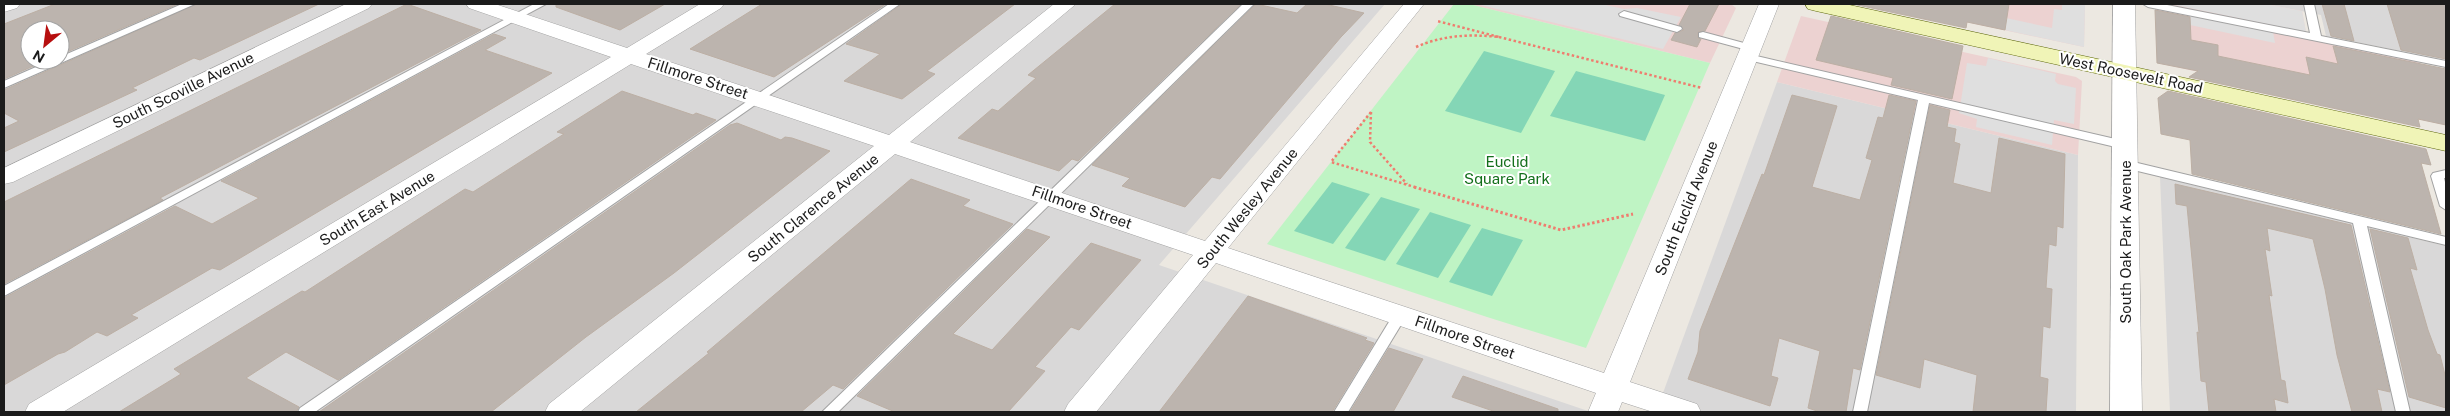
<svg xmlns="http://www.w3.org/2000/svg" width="2450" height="416" font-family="'Public Sans',sans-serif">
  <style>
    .residential { fill: #d9d8d8; fill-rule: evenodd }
    .commercial { fill: #ecd2d1 }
    .park { fill: #bff4c4 }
    .pitch { fill: #84d6b6 }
    .parking { fill: #dfdfdf }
    .building { fill: #bcb4ae; stroke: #bcafa4 }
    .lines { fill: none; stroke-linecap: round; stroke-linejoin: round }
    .service-casing { stroke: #a2a2a2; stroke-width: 2 }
    .minor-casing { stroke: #a2a2a2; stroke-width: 1 }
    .tertiary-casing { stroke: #a2a2a2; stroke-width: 1 }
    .secondary-casing { stroke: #5d670c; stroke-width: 1 }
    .path-far1 { stroke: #ef7d6f; stroke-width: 2.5; stroke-dasharray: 2.5 2.5; stroke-linecap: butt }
    .path { stroke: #ef7d6f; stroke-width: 3; stroke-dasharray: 2.5 2.5; stroke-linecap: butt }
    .service { fill: #fff; fill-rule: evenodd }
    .minor { fill: #fff; fill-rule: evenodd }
    .tertiary { fill: #fff; fill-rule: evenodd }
    .secondary { fill: #f0f4b7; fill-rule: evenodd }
    .labels { text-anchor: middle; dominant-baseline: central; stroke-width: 4; stroke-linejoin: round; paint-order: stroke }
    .street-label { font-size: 15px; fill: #1b1b1b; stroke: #fff }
    .park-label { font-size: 15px; fill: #136f1b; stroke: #fff }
  </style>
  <rect width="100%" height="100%" fill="#ece8e1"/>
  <g class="residential">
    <path d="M 4,4 L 1385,4 L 1159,265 L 1591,412 L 4,412 ZM 30,30 L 60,30 L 60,60 L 30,60 Z"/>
    <polygon points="2266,4 2446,4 2446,60 2326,36 2321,15"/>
    <polygon points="1777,82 2078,155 2076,412 1656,412"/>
    <polygon points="2160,177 2446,246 2446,412 2170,412"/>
  </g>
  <g class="commercial">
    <polygon points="1469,4 1731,4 1736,8 1710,63"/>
    <polygon points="1882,4 2085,4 2084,47 1980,25"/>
    <polygon points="2155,4 2266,4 2302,11 2307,38 2419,61 2440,124 2157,63"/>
    <polygon points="1801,16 2076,77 2082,81 2078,155 1777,82"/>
  </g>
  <polygon class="park" points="1454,4 1469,4 1710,63 1586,348 1487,317 1267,244"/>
  <g class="pitch">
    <polygon points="1484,51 1555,71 1521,133 1445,111"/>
    <polygon points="1576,71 1665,95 1645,141 1550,116"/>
    <polygon points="1332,182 1370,194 1333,244 1294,231"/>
    <polygon points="1381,197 1420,209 1385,261 1345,248"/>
    <polygon points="1430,212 1471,225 1438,278 1396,264"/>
    <polygon points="1482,228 1523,240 1492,296 1449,282"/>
  </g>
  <g class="parking">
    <polygon points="1476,4 1601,4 1624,9 1637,8 1681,17 1663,49"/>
    <polygon points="2062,4 2085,4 2084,47 2005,30 2006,18 2052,28 2054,9 2062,10"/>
    <polygon points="2170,4 2266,4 2302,11 2306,32"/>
    <polygon points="2190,15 2273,32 2275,43 2190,25"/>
    <polygon points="1988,58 2056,74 2055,81 2058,84 2076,88 2074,124 2054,120 2052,145 1976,127 1977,119 1959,113 1967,63 1986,66"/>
  </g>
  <g class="building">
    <polygon points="55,4 178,4 60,55 60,30 30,30 30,60 47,60 4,79 4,24"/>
    <polygon points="197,4 319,4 200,60 194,58 132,88 137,90 4,152 4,128 19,121 4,113 4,90"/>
    <polygon points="407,4 481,30 160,198 163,200 4,284 4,202"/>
    <polygon points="556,4 665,4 620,30 556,7"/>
    <polygon points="762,4 886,4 774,77 690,49"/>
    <polygon points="902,4 1015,4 927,71 935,74 902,99 844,81 880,54 846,44"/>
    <polygon points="1115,4 1241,4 1078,161 1072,159 1059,171 958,138 992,109 998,111 1036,78 1028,75"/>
    <polygon points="1256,4 1297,13 1307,4 1325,4 1364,13 1341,37 1220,179 1212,177 1185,207 1122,186 1130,178 1092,165"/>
    <polygon points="1690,4 1719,4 1705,31 1698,32 1698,38 1701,39 1697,47 1671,40 1675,33 1684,30 1679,25"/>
    <polygon points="1853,4 2009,4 2005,30 1967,22 1966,28"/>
    <polygon points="2322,4 2344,4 2354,41 2331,36"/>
    <polygon points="2387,4 2446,4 2446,59 2401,50"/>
    <polygon points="2155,10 2190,17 2191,40 2218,45 2218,56 2310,75 2306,57 2338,64 2333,46 2446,69 2446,125 2418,119 2420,127 2189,77 2198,71 2157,63"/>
    <polygon points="1831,16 1963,46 1952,99 1891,85 1893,78 1816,60"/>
    <polygon points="494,34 506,38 485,50 552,73 220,270 212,268 131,315 138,318 107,336 97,332 65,352 58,354 4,385 4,298 175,206 212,224 259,198 221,181"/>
    <polygon points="622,91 693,115 696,113 716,120 338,380 286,352 246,378 299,407 296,412 119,412 181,374 174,369 302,291 305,292 465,189 473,192 564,134 557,132"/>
    <polygon points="2168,91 2426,149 2431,165 2421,163 2441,234 2192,174 2190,140 2161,134 2158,98"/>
    <polygon points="1792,95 1837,106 1812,187 1860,200 1872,160 1866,158 1878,117 1883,118 1889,95 1916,101 1860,370 1853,368 1846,412 1820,412 1808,408 1820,351 1779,338 1771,376 1778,378 1770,406 1688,379 1698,352 1700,331 1762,174 1764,175"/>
    <polygon points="1930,105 1950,110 1947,127 1956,129 1954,142 1960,144 1953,183 1991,193 1999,138 2065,154 2063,228 2057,226 2056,246 2049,244 2046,288 2052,289 2050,328 2043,326 2040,377 2048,379 2046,412 1973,412 1977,375 1924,359 1920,388 1876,375"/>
    <polygon points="737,123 781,140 785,137 792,138 830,151 674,273 586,337 491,412 319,412 730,125"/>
    <polygon points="911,179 970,200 963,206 1013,224 843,389 833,385 801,412 636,412 709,353 707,352"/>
    <polygon points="2175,184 2351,225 2390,392 2377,389 2382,412 2352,412 2337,355 2325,289 2313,239 2267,228 2270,251 2265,249 2272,296 2269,295 2281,380 2285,381 2288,403 2274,399 2276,412 2209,412 2206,382 2201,381 2197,332 2199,333 2187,206 2176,204"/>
    <polygon points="1027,229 1050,237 953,334 992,350 1091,243 1141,260 1079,330 1071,327 1035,367 1045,371 1008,412 895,412 857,396"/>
    <polygon points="2370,229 2408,238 2417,270 2410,268 2428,330 2437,354 2440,355 2446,379 2446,408 2409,397"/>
    <polygon points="1248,296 1367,338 1365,340 1374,343 1332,412 1159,412"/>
    <polygon points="1389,348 1423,359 1393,412 1350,412"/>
    <polygon points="1463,376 1558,409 1558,412 1496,412 1452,397"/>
  </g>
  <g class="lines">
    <defs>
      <g id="service">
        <polygon points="182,4 195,4 4,88 4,81 52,60 60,60 60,57"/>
        <polygon points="534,4 546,4 4,296 4,286"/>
        <polygon points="889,4 900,4 315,412 298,412 300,408"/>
        <polygon points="1243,4 1254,4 838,412 822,412"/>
        <polygon points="2143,4 2162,4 2310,33 2304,4 2314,4 2321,36 2446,61 2446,67 2148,7"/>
        <polygon points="1624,11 1681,27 1682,29 1677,32 1620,16 1619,14"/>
        <polygon points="1703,32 1755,46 1756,48 1751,51 1699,37 1699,33"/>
        <polygon points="1748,54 2124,141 2130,145 2124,149 1929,103 1867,412 1853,412 1918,100 1744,59 1743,57"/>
        <polygon points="2125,160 2446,237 2446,245 2367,226 2410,412 2396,412 2353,223 2121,167 2119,164 2121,161"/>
        <polygon points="2446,170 2446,178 2444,178 2446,186 2446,210 2440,206 2431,176 2433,173"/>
        <polygon points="1400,310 1405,312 1407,315 1348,412 1334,412 1395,312"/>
      </g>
      <g id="minor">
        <polygon points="4,4 20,4 17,8 4,12"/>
        <polygon points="346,4 372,4 369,8 13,182 4,184 4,168"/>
        <polygon points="466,4 495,4 627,48 700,4 724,4 721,8 646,54 889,135 1054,4 1076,4 910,142 1205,241 1404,4 1424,4 1228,248 1604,373 1759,4 1779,4 1630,382 1697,404 1701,412 1653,412 1622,402 1618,412 1588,412 1596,393 1216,263 1096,412 1064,412 1068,404 1193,255 895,154 580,412 545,412 549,404 874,146 631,64 63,412 25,412 29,404 611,57 469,8"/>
      </g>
      <polygon id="tertiary" points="2113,4 2135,4 2142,412 2110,412"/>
      <polygon id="secondary" points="1805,4 1845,4 2446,135 2446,151 1816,11 1808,9"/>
    </defs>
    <use href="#service" class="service-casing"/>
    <use href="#minor" class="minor-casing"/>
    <use href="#tertiary" class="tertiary-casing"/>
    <use href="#secondary" class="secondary-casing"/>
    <g class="path-far1">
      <polyline points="1499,37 1702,88"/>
      <path d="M 1416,47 C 1444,35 1469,34 1499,37 L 1437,21"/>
      <polyline points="1371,112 1331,162 1418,188"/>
      <polyline points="1371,112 1370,142 1407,184"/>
    </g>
    <polyline class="path" points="1414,187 1561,230 1633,214"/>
    <use href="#service" class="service"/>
    <use href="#minor" class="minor"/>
    <use href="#tertiary" class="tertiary"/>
    <use href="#secondary" class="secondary"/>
  </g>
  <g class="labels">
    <g class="street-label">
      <text transform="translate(2131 73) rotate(12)">West Roosevelt Road</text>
      <text transform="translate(698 78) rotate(18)">Fillmore Street</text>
      <text transform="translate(183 90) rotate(-26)">South Scoville Avenue</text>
      <text transform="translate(1082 207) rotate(19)">Fillmore Street</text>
      <text transform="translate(377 208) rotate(-31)">South East Avenue</text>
      <text transform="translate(813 208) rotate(-39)">South Clarence Avenue</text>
      <text transform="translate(1247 208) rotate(-51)">South Wesley Avenue</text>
      <text transform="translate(1686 208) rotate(-68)">South Euclid Avenue</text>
      <text transform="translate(2125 242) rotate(-90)">South Oak Park Avenue</text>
      <text transform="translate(1465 337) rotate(19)">Fillmore Street</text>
    </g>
    <g class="park-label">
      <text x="1507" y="161">Euclid<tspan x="1507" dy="17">Square Park</tspan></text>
    </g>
  </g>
  <rect width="2450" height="416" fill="none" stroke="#1b1b1b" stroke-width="10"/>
  <g transform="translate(45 45) rotate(209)"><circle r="24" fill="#ffffff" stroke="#a4a4a4"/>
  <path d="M0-4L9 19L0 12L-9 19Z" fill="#b70f0f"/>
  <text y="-8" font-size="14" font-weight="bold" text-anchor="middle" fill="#1b1b1b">N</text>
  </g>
</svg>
